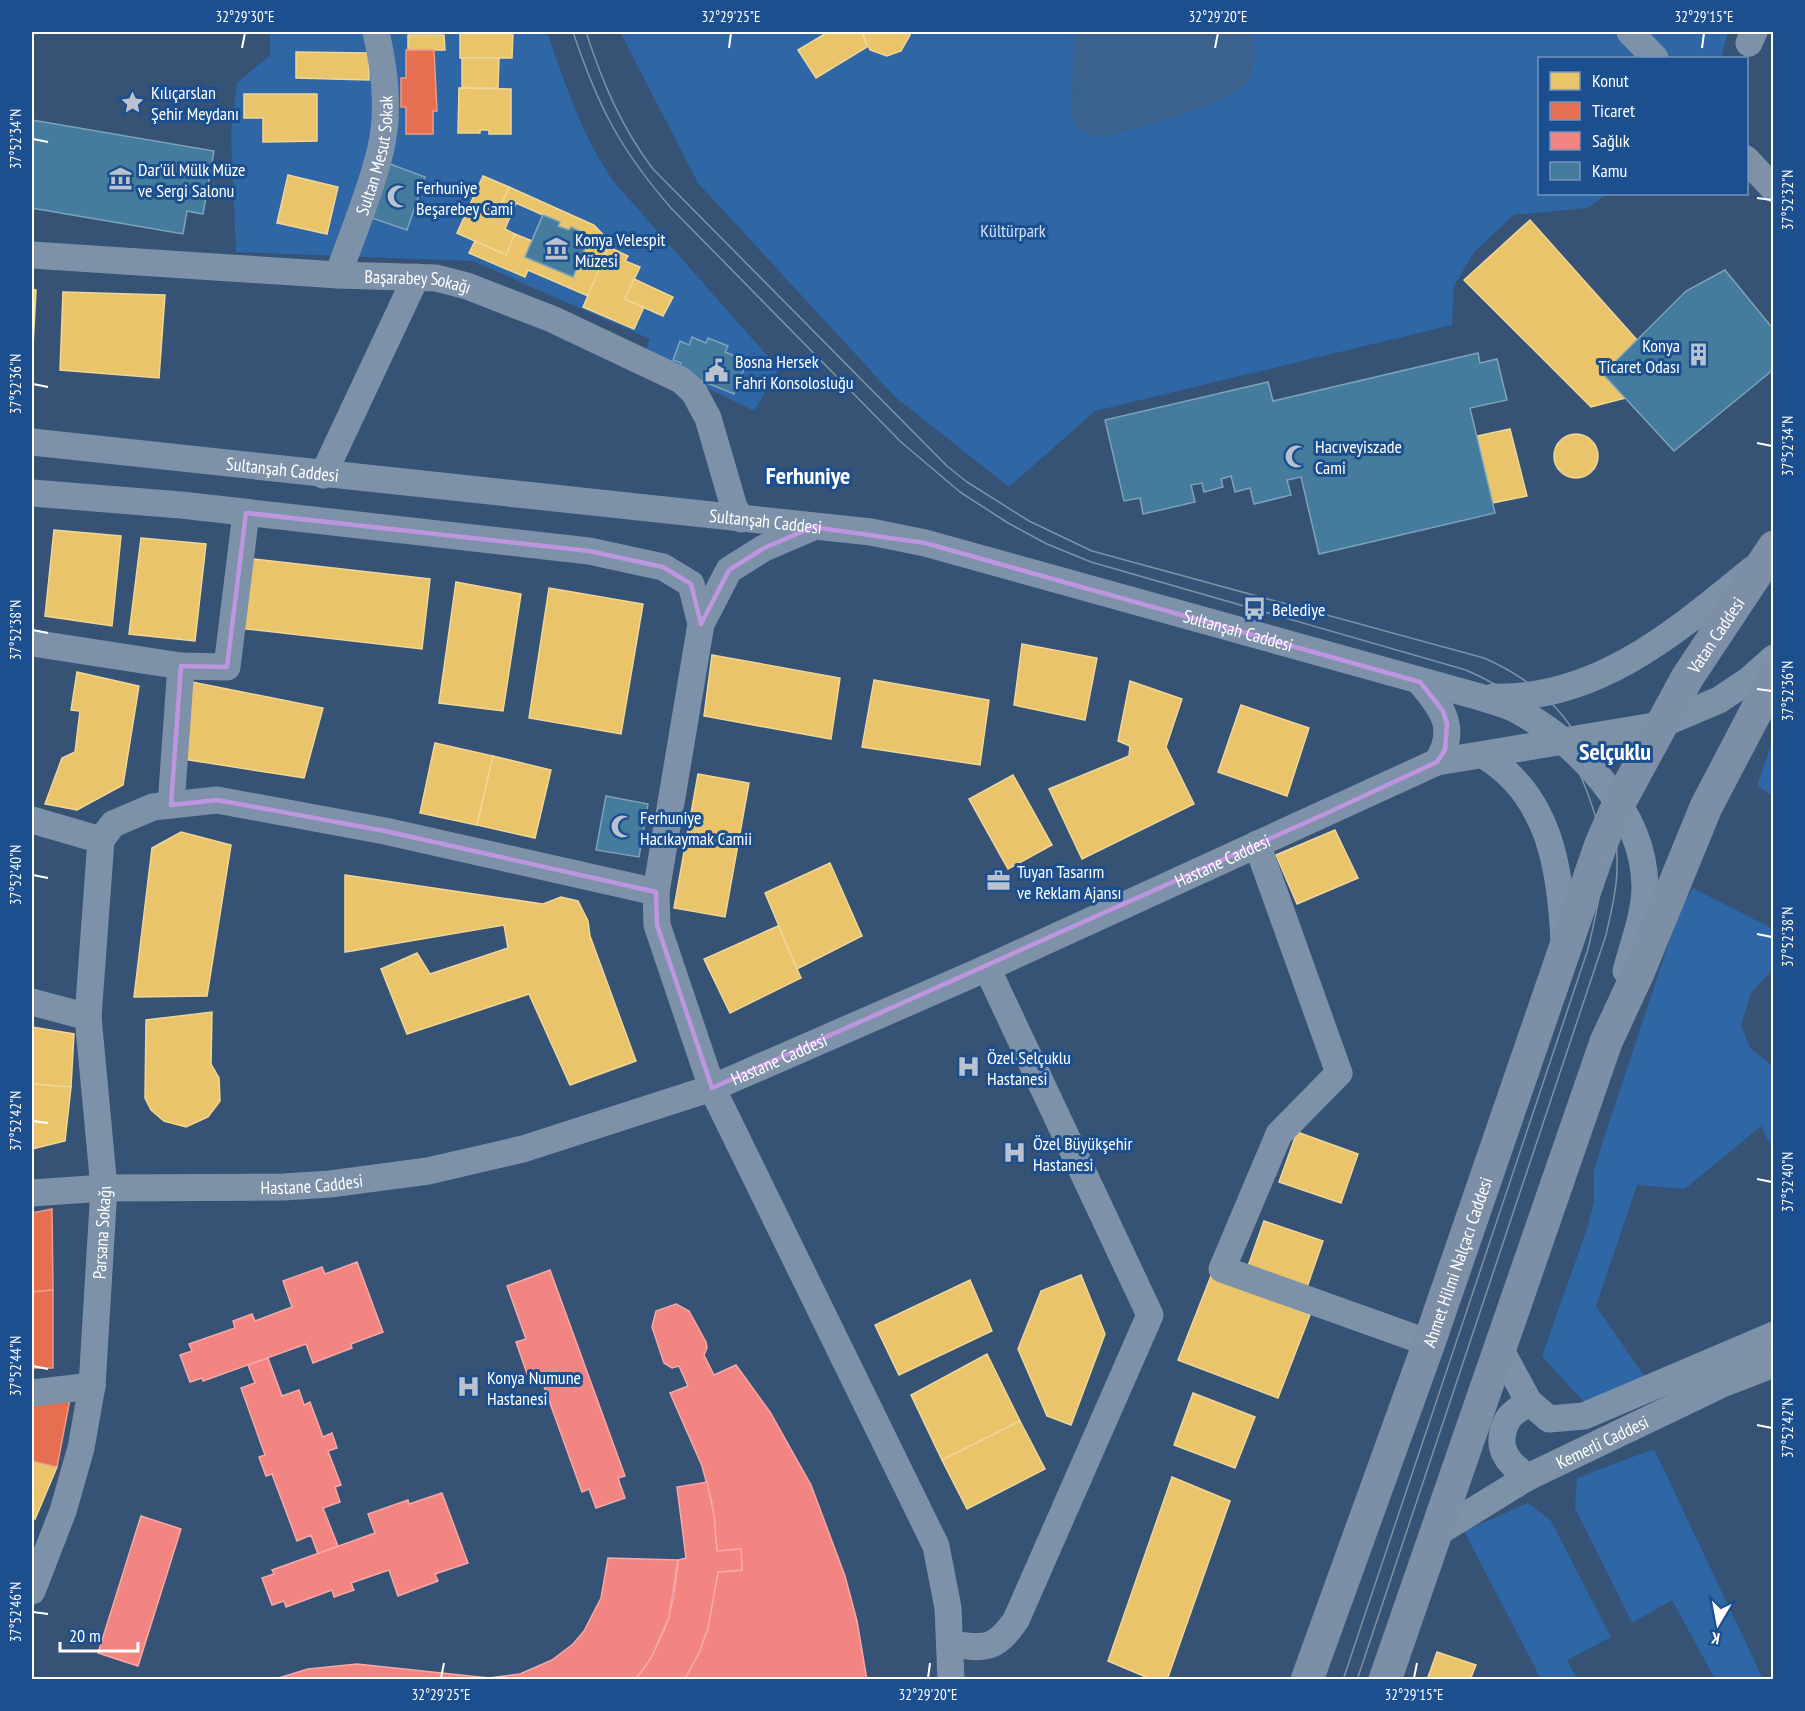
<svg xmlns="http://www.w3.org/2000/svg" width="1805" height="1711" font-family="'PT Sans Narrow',sans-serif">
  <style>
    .green { fill: #2f66a5 }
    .water { fill: #3b618d }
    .homes { fill: #e9c46a; stroke: #f0d697; stroke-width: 1.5 }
    .shops { fill: #e76f51; stroke: #ee9a85; stroke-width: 1.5 }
    .health { fill: #f28482; stroke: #f6a9a8; stroke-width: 1.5 }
    .public { fill: #457b9d; stroke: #7da3ba; stroke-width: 1.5 }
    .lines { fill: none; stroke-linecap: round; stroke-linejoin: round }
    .minor { stroke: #7d92a8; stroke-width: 27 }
    .major { stroke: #7d8ea7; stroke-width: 33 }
    .tram { stroke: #7e92a7; stroke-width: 1.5 }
    .marked { fill: none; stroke: #bd96df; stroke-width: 4.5; stroke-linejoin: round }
    .ticks { fill: none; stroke: #fff; stroke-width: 2 }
    .labels { text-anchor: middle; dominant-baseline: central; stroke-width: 6; stroke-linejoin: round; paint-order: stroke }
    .poi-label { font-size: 18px; fill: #fff; stroke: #1b4f8f; text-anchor: start }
    .street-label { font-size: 18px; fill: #fff; stroke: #1b4f8f }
    .park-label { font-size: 18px; fill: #cfe3fa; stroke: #1b4f8f }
    .district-label { font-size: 24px; font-weight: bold; fill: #fff; stroke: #1b4f8f }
    .neatline { fill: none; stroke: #fff; stroke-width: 2 }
    .ticks-label { font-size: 15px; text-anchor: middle; fill: #fff }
  </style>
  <rect width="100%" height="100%" fill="#365274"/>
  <g class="green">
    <path d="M 270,32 L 547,32 C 565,84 582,136 614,182 L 779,369 L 754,411 L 644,357 L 650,339 L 473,261 L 236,252 L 231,133 L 237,83 L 270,55 Z"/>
    <polygon points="620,32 1728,32 1721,58 1540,58 1540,194 1607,194 1587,208 1514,215 1474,252 1454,286 1452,325 1095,411 1009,487 895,397 698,183"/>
    <polygon points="1773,739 1774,796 1773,796 1757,786"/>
    <polygon points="1693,888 1773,929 1773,969 1751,993 1741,1025 1750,1048 1773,1066 1773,1150 1761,1126 1685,1189 1637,1185 1596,1306 1649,1383 1592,1411 1542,1356 1587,1229 1594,1202 1594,1171 1602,1144 1681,906"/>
    <polygon points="1654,1449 1763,1679 1715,1679 1672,1600 1632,1623 1575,1508 1577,1478"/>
    <polygon points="1528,1503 1551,1521 1611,1637 1567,1660 1577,1679 1541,1679 1464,1531"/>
  </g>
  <path class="water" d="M 1075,32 L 1250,32 C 1258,46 1256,72 1245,84 C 1227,104 1121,136 1093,137 L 1074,125 L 1071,112 Z"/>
  <g class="homes">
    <polygon points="460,32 513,32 512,58 460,58"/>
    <polygon points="828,32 862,32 867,47 816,78 798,50"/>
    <polygon points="862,32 910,32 910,35 901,51 887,56 870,50"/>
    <polygon points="408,35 444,35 445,50 408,50"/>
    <polygon points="296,52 369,53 369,80 296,78"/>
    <polygon points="462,58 499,58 498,88 462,88"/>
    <polygon points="459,88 511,89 511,134 489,134 489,130 480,130 480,133 458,133"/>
    <polygon points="244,94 317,94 317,141 263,142 263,118 244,118"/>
    <polygon points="288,175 338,187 327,234 277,223"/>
    <polygon points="483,176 509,187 498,212 510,217 505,229 515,234 506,255 457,233"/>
    <polygon points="509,187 594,225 611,243 588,296 528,270 525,277 469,253 475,241 506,255 515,234 532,241 543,215 516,203 510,217 498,212"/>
    <polygon points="1530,220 1637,340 1603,374 1625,398 1591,407 1464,280"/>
    <polygon points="609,247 628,256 625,261 640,267 625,299 644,307 634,329 583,307"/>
    <polygon points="634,279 673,297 663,316 625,299"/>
    <polygon points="32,289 36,290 32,365"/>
    <polygon points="63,292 165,295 159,378 60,370"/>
    <polygon points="1510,429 1527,496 1492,503 1477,436"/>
    <circle cx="1576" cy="456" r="22"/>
    <polygon points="54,530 121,536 112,626 45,616"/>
    <polygon points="141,538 206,544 195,641 129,634"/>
    <polygon points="246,558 430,579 422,649 238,628"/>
    <polygon points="456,582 521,594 503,711 439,703"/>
    <polygon points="549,588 643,604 621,734 529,718"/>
    <polygon points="1022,644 1097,658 1085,720 1014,705"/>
    <polygon points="712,655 840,678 831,739 704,716"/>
    <polygon points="77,672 139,686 123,785 77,810 45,804 62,758 75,752 80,711 71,710"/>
    <polygon points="874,680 989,700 980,765 862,747"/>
    <polygon points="1130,681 1182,699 1166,747 1194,804 1082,859 1049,789 1129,756 1130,746 1118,741"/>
    <polygon points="192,682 323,708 304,778 183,759"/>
    <polygon points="1241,705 1309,728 1287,796 1218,772"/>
    <polygon points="435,743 493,756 477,825 420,813"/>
    <polygon points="493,756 551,770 535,838 477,825"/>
    <polygon points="698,774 749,783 725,917 674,908"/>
    <polygon points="1013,775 1052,845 1008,869 969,799"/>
    <polygon points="1335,830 1358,878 1297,904 1276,855"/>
    <polygon points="181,832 231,845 207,996 134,997 152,848"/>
    <polygon points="830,863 862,936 797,969 765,893"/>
    <polygon points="345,875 543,904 561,897 578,901 588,921 590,936 636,1061 570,1085 529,994 407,1034 381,969 417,953 430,974 508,948 504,925 345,952"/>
    <polygon points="778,926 801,978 730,1013 704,959"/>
    <polygon points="212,1012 211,1064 219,1078 220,1101 208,1117 186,1127 164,1121 151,1110 145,1098 146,1020"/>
    <polygon points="32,1027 74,1034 71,1087 32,1084"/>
    <polygon points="32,1084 71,1087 65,1141 32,1149"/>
    <polygon points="1297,1132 1358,1154 1341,1203 1279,1182"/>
    <polygon points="1264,1221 1323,1241 1306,1290 1247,1269"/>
    <polygon points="1081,1275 1105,1334 1071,1425 1047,1416 1018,1349 1041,1291"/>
    <polygon points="1211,1276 1310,1315 1278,1398 1178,1360"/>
    <polygon points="970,1280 992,1331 899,1375 875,1325"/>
    <polygon points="987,1354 1020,1421 942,1460 911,1395"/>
    <polygon points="1193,1393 1255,1417 1235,1468 1174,1445"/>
    <polygon points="1020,1421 1045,1469 967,1509 942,1460"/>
    <polygon points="32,1461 57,1467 35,1519 32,1517"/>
    <polygon points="1172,1477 1230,1501 1167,1680 1153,1680 1108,1661"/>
    <polygon points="1437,1652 1476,1665 1470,1680 1427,1680"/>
  </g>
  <g class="shops">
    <polygon points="406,50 434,50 437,111 433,111 433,134 406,134 406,107 401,107 401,78 406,78"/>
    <polygon points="52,1209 53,1290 32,1292 32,1213"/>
    <polygon points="53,1290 53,1368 32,1368 32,1292"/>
    <polygon points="70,1399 57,1467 32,1461 32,1403"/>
  </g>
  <g class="health">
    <polygon points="357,1262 383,1332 351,1344 352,1348 313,1363 306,1344 203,1381 202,1378 190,1382 180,1355 192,1351 189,1344 235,1328 233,1321 252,1314 255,1321 292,1307 283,1281 322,1267 325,1274"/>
    <polygon points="550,1270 625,1476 618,1478 625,1498 596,1508 589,1489 582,1492 542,1381 531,1385 516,1342 526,1339 507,1286"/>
    <polygon points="676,1304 689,1311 706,1342 707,1348 704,1355 714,1375 736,1365 770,1412 811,1485 845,1576 857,1621 867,1680 684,1680 699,1653 708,1628 718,1572 742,1570 741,1549 717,1551 712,1503 702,1466 670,1393 688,1386 679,1366 672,1368 664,1363 652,1327 656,1311"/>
    <polygon points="268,1358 282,1396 299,1390 304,1405 310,1402 323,1437 332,1433 337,1448 328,1451 341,1485 335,1487 340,1502 323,1508 338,1546 318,1554 311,1535 297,1541 272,1474 266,1476 259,1457 265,1455 241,1388 255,1383 248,1365"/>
    <polygon points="707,1482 714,1515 717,1551 741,1549 742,1570 718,1572 708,1628 699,1653 684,1680 635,1680 651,1658 665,1628 674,1596 678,1560 686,1558 677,1487"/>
    <polygon points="442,1493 468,1563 435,1574 438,1581 398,1596 389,1570 351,1583 354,1590 334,1597 332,1590 286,1607 284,1601 272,1605 262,1578 274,1574 272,1570 375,1533 368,1514 408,1500 409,1504"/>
    <polygon points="141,1516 181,1529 138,1666 98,1653"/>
    <polygon points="608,1558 678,1560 669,1617 651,1658 635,1680 272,1680 308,1669 357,1664 489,1678 520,1674 552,1660 573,1644 584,1631 601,1598"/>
  </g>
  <g class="public">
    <polygon points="32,120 214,151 203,214 187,211 183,234 32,208"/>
    <polygon points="390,164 425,177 407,230 372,218"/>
    <polygon points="543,215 560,222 558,226 569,230 571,227 590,236 573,277 525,257"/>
    <polygon points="1725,270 1774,330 1774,369 1674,451 1603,374 1686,291"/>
    <polygon points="692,337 706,343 708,338 728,346 725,352 747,361 734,394 678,371 681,363 673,360 680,341 689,345"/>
    <polygon points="1478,353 1480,363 1497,359 1507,400 1470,408 1495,513 1319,554 1301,477 1287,480 1291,495 1254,504 1250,488 1235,492 1231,476 1221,479 1223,487 1204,492 1202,483 1191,485 1195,502 1143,514 1140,498 1124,501 1105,420 1268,382 1273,401"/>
    <polygon points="606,796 648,804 639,857 596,850"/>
  </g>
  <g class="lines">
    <g class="minor">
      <polyline points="1630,32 1655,58"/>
      <polyline points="1749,43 1754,32"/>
      <polyline points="1746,159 1774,189"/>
      <path id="s1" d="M 32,255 L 338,275 L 436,278 L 467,286 L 552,319 L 681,380 L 694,392 L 708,418 L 734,507 L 741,519"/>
      <path id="s2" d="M 338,275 C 352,235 370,194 380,152 C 390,113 385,70 376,32"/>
      <path id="s3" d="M 32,442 L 871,532 L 925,543 L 1480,697 C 1492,701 1504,704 1515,709 C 1577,742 1644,811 1645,886 C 1645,914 1633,944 1626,971"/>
      <polyline points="323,475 416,277"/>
      <polyline points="32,493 181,505 589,551 663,567 691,584 701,624"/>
      <polyline points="813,527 764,548 729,570 701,624 656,892 657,925 712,1088 936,1546 948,1608 951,1680"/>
      <polyline points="32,643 181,666 227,667 246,513"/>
      <path d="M 1420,682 C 1443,709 1458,729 1437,762"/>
      <path d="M 1493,697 C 1597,701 1678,630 1753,569"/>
      <path d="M 1483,755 C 1550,795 1561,870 1564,943"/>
      <polyline points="171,805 181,666"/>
      <polyline points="32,820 101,840"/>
      <polyline points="1257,844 1339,1073 1279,1134 1222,1269 1429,1343"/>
      <polyline points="32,1002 88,1017"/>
      <path id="s4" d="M 32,1193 L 104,1188 L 284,1187 L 330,1184 L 428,1171 L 523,1149 L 712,1088 L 987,968 L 1437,762 L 1660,725 L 1719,700 L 1749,680 L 1774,658"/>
      <polyline points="1499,1347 1529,1402 1549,1419 1584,1416 1774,1335"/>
      <polyline points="32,1393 92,1386"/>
      <path d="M 1528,1477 C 1507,1463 1494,1447 1507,1421 C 1510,1414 1522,1407 1529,1402"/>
      <path id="s5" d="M 1437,1533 L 1528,1477 L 1720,1385 L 1774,1364"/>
      <path id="s6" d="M 32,1591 L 63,1511 L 81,1448 L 92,1386 L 104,1188 L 88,1017 L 101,840 L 113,824 L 153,807 L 217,800 L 385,831 L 656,892"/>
      <path d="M 951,1644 C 986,1649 995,1650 1016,1620 L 1150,1315 L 987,968"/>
    </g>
    <g class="major">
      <path id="s7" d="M 1307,1680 L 1429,1343 L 1601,844 L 1618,805 L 1687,678 L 1774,547"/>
      <polyline points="1385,1680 1606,1042 1638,973 1706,807 1774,677"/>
    </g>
    <g class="tram">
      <path d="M 573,32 C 598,106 619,148 671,208 L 901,442 L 960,492 L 1008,523 L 1047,544 L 1091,562 L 1466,670 C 1533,700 1564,727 1589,797 C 1597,819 1604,845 1603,868 C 1601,896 1594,923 1588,949 L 1343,1680"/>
      <path d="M 586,32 C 602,81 621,127 653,169 L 947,466 L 967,482 L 1029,521 L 1092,551 L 1484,658 C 1507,668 1527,680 1545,697 C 1586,734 1619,812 1617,867 C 1617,889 1611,912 1606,935 L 1357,1680"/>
    </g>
  </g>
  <path class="marked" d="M 246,513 L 589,551 L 663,567 L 691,584 L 701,624 L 729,570 L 764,548 L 813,527 L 925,543 L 1420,682 L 1443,711 L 1447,724 L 1445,750 L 1437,762 L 1327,813 L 712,1088 L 657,925 L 656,892 L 385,831 L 217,800 L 171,805 L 181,666 L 227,667 Z"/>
  <path class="ticks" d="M 242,48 L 245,33M 729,48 L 731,33M 1215,48 L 1218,33M 1702,48 L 1704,33M 33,139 L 48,142M 1757,198 L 1772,200M 33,384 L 48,387M 1757,443 L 1772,446M 33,630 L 48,633M 1757,689 L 1772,691M 33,875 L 48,878M 1757,934 L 1772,937M 33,1121 L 48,1123M 1757,1179 L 1772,1182M 33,1366 L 48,1369M 1757,1425 L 1772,1428M 33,1612 L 48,1614M 441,1678 L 444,1663M 928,1678 L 930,1663M 1414,1678 L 1417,1663"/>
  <defs>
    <symbol id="sight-bare" viewBox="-9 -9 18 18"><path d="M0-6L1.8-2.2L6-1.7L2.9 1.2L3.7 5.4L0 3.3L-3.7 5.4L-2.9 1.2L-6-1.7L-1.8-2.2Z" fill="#b9c2ce" stroke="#1b4f8f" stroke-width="2.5" paint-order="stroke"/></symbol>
    <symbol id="museum-bare" viewBox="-9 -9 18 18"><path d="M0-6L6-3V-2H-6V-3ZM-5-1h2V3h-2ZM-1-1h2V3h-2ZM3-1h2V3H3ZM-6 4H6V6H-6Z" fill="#b9c2ce" stroke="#1b4f8f" stroke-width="2.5" paint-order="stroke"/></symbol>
    <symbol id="mosque-bare" viewBox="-9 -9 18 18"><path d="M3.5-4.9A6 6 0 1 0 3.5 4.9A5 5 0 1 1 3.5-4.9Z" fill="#b9c2ce" stroke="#1b4f8f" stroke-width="2.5" paint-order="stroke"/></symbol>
    <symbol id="building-bare" viewBox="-9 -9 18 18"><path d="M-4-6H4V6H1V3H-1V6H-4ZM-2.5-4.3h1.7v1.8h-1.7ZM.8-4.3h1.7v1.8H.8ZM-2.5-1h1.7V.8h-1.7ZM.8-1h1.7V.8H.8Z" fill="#b9c2ce" stroke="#1b4f8f" stroke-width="2.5" paint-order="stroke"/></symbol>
    <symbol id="civic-bare" viewBox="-9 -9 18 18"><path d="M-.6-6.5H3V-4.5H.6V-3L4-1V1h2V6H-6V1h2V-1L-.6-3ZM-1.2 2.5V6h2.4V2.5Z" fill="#b9c2ce" stroke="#1b4f8f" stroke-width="2.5" paint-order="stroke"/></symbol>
    <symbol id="bus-bare" viewBox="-9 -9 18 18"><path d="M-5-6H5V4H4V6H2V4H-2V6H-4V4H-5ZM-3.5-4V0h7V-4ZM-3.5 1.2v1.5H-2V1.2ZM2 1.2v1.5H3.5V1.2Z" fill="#b9c2ce" stroke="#1b4f8f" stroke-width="2.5" paint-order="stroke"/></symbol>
    <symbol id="office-bare" viewBox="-9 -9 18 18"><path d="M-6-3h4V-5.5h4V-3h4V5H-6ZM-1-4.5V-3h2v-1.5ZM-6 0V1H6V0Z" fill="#b9c2ce" stroke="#1b4f8f" stroke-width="2.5" paint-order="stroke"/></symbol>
    <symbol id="hospital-bare" viewBox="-9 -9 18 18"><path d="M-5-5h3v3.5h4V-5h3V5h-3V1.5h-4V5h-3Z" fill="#b9c2ce" stroke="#1b4f8f" stroke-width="2.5" paint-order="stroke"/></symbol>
  </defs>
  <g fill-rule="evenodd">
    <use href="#sight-bare" x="116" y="86" width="33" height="33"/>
    <use href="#museum-bare" x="104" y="162" width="33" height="33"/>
    <use href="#mosque-bare" x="382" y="180" width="33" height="33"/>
    <use href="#museum-bare" x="540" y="232" width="33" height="33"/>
    <use href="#building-bare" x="1682" y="338" width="33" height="33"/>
    <use href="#civic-bare" x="700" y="354" width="33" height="33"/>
    <use href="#mosque-bare" x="1280" y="440" width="33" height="33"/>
    <use href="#bus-bare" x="1238" y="592" width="33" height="33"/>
    <use href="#mosque-bare" x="606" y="810" width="33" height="33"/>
    <use href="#office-bare" x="982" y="864" width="33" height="33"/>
    <use href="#hospital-bare" x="952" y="1050" width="33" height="33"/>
    <use href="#hospital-bare" x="998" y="1136" width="33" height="33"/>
    <use href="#hospital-bare" x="452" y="1370" width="33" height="33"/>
  </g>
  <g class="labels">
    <g class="poi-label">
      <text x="151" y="92">Kılıçarslan<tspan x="151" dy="21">Şehir Meydanı</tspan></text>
      <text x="138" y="169">Dar'ül Mülk Müze<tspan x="138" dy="21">ve Sergi Salonu</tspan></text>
      <text x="416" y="187">Ferhuniye<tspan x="416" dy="21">Beşarebey Cami</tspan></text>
      <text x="575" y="239">Konya Velespit<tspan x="575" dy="21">Müzesi</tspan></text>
      <text x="1680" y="345" text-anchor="end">Konya<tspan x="1680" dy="21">Ticaret Odası</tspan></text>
      <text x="735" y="361">Bosna Hersek<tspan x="735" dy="21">Fahri Konsolosluğu</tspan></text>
      <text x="1315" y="446">Hacıveyiszade<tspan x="1315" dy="21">Cami</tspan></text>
      <text x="1272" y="609">Belediye</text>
      <text x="640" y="817">Ferhuniye<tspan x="640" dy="21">Hacıkaymak Camii</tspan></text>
      <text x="1017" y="871">Tuyan Tasarım<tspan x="1017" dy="21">ve Reklam Ajansı</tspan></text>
      <text x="987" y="1057">Özel Selçuklu<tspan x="987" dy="21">Hastanesi</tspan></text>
      <text x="1033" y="1143">Özel Büyükşehir<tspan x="1033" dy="21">Hastanesi</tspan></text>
      <text x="487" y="1377">Konya Numune<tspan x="487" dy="21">Hastanesi</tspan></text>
    </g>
    <g class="street-label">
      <text stroke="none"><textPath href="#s2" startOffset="126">Sultan Mesut Sokak</textPath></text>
      <text stroke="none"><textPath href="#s1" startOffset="387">Başarabey Sokağı</textPath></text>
      <text stroke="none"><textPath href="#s3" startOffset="252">Sultanşah Caddesi</textPath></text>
      <text stroke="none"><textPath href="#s3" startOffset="738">Sultanşah Caddesi</textPath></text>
      <text stroke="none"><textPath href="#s3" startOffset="1224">Sultanşah Caddesi</textPath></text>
      <text stroke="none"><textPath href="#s7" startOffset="1125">Vatan Caddesi</textPath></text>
      <text stroke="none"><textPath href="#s4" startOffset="1252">Hastane Caddesi</textPath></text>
      <text stroke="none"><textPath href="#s4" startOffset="766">Hastane Caddesi</textPath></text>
      <text stroke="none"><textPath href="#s4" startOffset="280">Hastane Caddesi</textPath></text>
      <text stroke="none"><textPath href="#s6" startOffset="368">Parsana Sokağı</textPath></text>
      <text stroke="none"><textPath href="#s7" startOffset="444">Ahmet Hilmi Nalçacı Caddesi</textPath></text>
      <text stroke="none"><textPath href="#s5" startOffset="189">Kemerli Caddesi</textPath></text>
    </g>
    <g class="park-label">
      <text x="1013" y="230">Kültürpark</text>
    </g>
    <g class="district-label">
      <text x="808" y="475">Ferhuniye</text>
      <text x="1615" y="751">Selçuklu</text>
    </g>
  </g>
  <rect width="1805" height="1711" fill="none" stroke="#1b4f8f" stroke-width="66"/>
  <rect x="1538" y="57" width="210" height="138" fill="#1b4f8f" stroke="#7695bc" stroke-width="1.5"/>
  <rect x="1550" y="72" width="30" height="18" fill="#e9c46a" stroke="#7695bc" stroke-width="1.5"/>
  <text x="1592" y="87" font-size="18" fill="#ffffff">Konut</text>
  <rect x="1550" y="102" width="30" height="18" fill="#e76f51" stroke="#7695bc" stroke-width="1.5"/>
  <text x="1592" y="117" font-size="18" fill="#ffffff">Ticaret</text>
  <rect x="1550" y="132" width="30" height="18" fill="#f28482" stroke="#7695bc" stroke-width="1.5"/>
  <text x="1592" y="147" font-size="18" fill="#ffffff">Sağlık</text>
  <rect x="1550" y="162" width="30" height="18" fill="#457b9d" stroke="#7695bc" stroke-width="1.5"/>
  <text x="1592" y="177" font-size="18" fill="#ffffff">Kamu</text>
  <g transform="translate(1718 1624) rotate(190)" stroke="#1b4f8f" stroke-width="4.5" paint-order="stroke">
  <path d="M0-4.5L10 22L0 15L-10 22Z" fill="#ffffff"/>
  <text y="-9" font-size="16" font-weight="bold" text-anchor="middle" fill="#ffffff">K</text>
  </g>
  <path d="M60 1642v9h78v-9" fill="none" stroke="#ffffff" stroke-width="3"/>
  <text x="69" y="1642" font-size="18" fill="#ffffff" stroke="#1b4f8f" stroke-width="4.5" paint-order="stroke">20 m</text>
  <rect x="33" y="33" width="1739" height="1645" class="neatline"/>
  <g class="ticks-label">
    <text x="245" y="22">32°29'30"E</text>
    <text x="731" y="22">32°29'25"E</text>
    <text x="1218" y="22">32°29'20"E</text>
    <text x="1704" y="22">32°29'15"E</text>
    <text transform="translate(16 139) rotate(-90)" y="5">37°52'34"N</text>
    <text transform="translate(1788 200) rotate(-90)" y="5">37°52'32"N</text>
    <text transform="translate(16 384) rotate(-90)" y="5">37°52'36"N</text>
    <text transform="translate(1788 446) rotate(-90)" y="5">37°52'34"N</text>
    <text transform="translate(16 630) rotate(-90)" y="5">37°52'38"N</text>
    <text transform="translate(1788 691) rotate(-90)" y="5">37°52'36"N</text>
    <text transform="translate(16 875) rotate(-90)" y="5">37°52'40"N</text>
    <text transform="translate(1788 937) rotate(-90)" y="5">37°52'38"N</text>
    <text transform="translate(16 1121) rotate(-90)" y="5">37°52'42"N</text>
    <text transform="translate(1788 1182) rotate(-90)" y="5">37°52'40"N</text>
    <text transform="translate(16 1366) rotate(-90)" y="5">37°52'44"N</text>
    <text transform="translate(1788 1428) rotate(-90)" y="5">37°52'42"N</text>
    <text transform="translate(16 1612) rotate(-90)" y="5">37°52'46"N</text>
    <text x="441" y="1700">32°29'25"E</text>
    <text x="928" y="1700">32°29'20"E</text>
    <text x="1414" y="1700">32°29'15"E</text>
  </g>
</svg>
